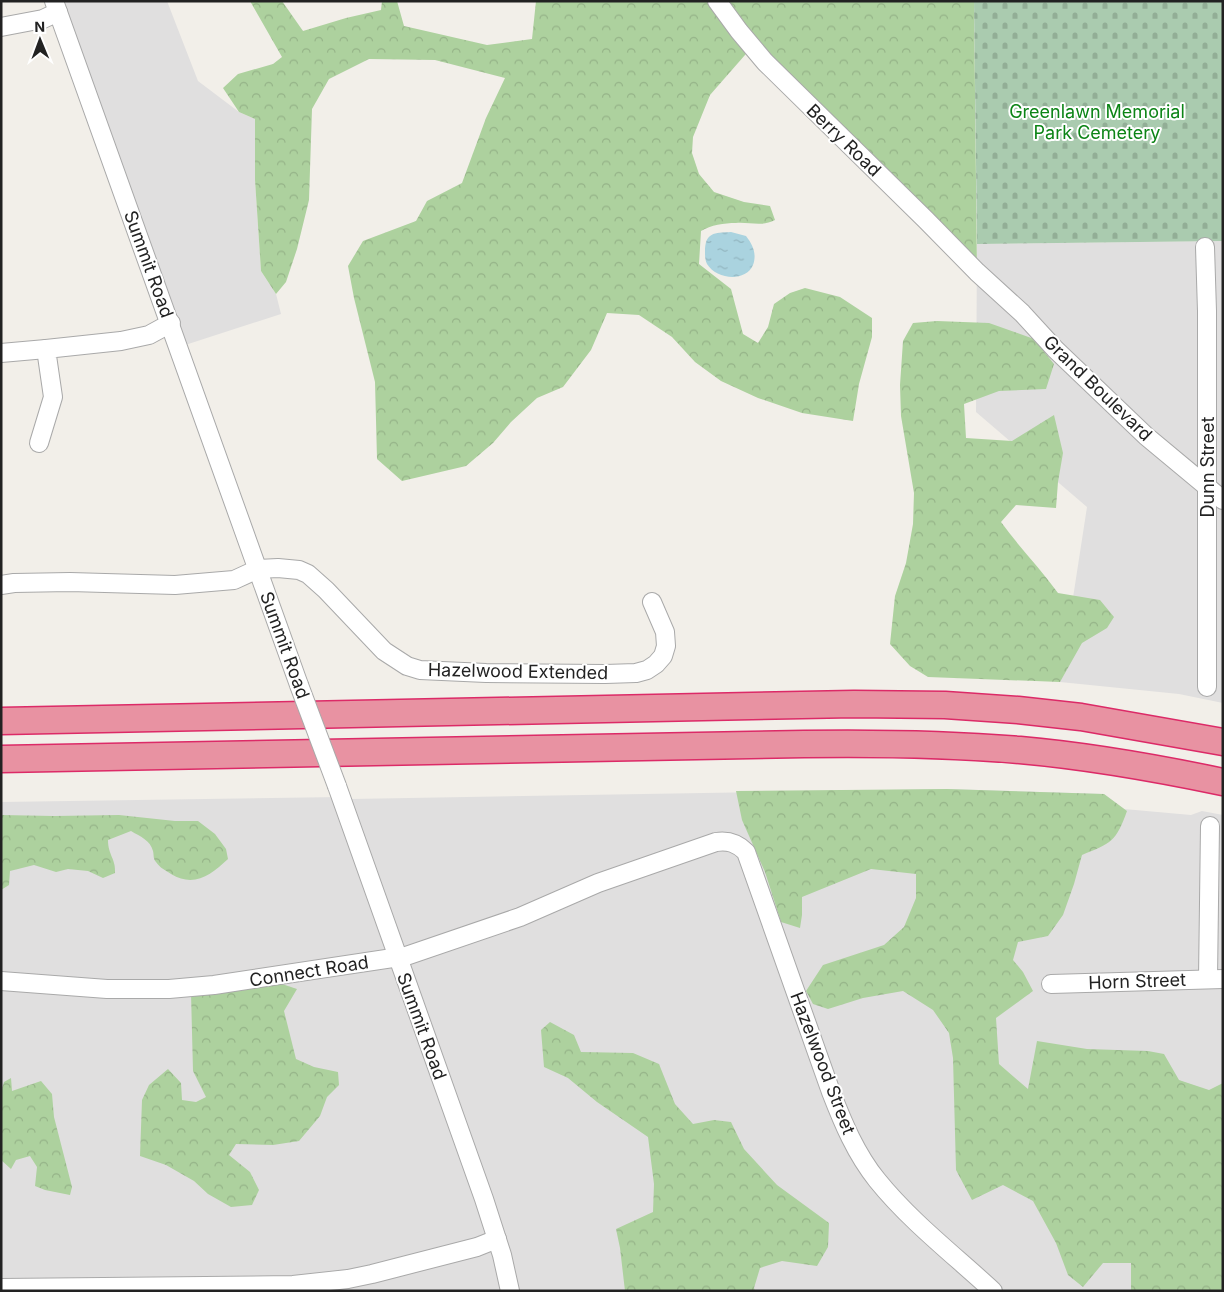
<svg xmlns="http://www.w3.org/2000/svg" width="1224" height="1292" font-family="Inter,sans-serif">
  <style>
    .residential { fill: #e0dfdf }
    .forest { fill: url(#forest-crowns) }
    .cemetery { fill: url(#cemetery-stones) }
    .water { fill: url(#water-ripples) }
    .lines { fill: none; stroke-linecap: round; stroke-linejoin: round }
    .minor-casing { stroke: #a9a9a9; stroke-width: 20 }
    .highway-casing { stroke: #dc2a67; stroke-width: 29 }
    .minor { stroke: #fff; stroke-width: 18 }
    .highway { stroke: #e892a2; stroke-width: 26 }
    .minor-bridge-casing { stroke: #a9a9a9; stroke-width: 20; stroke-linecap: butt }
    .minor-bridge { stroke: #fff; stroke-width: 18 }
    .labels { text-anchor: middle; dominant-baseline: central; stroke-width: 4; stroke-linejoin: round; paint-order: stroke }
    .park-label { font-size: 18px; fill: #0c8416; stroke: #fff }
    .street-label { font-size: 18px; fill: #222; stroke: #fff }
  </style>
  <defs>
    <pattern id="forest-crowns" width="20" height="18" patternUnits="userSpaceOnUse" patternTransform="scale(1.25)"><rect width="20" height="18" fill="#add19e"/><path d="M2 6a3 3 0 1 1 6 0M12 15a3 3 0 1 1 6 0" fill="none" stroke="#95b388"/></pattern>
    <pattern id="cemetery-stones" width="16" height="16" patternUnits="userSpaceOnUse" patternTransform="scale(1.25)"><rect width="16" height="16" fill="#aacbaf"/><path d="M2 7V4a2 2 0 0 1 4 0v3zM10 15v-3a2 2 0 0 1 4 0v3z" fill="#92ae96"/></pattern>
    <pattern id="water-ripples" width="26" height="14" patternUnits="userSpaceOnUse" patternTransform="scale(1.25)"><rect width="26" height="14" fill="#aad3df"/><path d="M2 4q2-2 4 0t4 0M15 11q2-2 4 0t4 0" fill="none" stroke="#92b5bf"/></pattern>
  </defs>
  <rect width="100%" height="100%" fill="#f2efe9"/>
  <g class="residential">
    <polygon points="54,1 167,1 198,81 239,112 255,119 255,180 261,271 276,294 281,314 179,347"/>
    <polygon points="1223,241 1223,703 1179,694 1060,682 1087,507 976,412 977,244"/>
    <polygon points="947,789 1104,794 1124,809 1191,815 1202,811 1223,815 1223,1291 1,1291 1,802 341,797 351,799"/>
  </g>
  <g class="forest">
    <path d="M 250,1 L 282,1 L 303,31 L 346,18 L 381,10 L 382,1 L 397,1 L 404,26 L 487,45 L 532,39 L 536,1 L 974,1 L 977,272 L 752,47 L 710,95 L 693,137 L 692,153 L 699,174 L 714,192 L 744,202 L 770,206 L 775,220 C 762,227 750,222 736,223 C 724,223 711,225 701,231 L 699,264 L 731,289 L 743,334 L 758,343 L 768,327 L 774,304 L 790,293 L 805,288 L 840,297 L 872,318 L 872,337 L 859,384 L 853,421 L 802,413 L 758,398 L 721,381 L 695,362 L 672,337 L 639,315 L 607,313 L 591,350 L 563,387 L 537,398 L 511,422 L 493,443 L 466,466 L 402,481 L 377,459 L 375,382 L 354,298 L 348,266 L 363,241 L 416,221 L 427,201 L 462,183 L 486,118 L 505,78 L 435,60 L 369,59 L 329,79 L 312,109 L 309,200 L 297,249 L 286,282 L 276,294 L 261,271 L 255,180 L 255,119 L 239,112 L 223,88 L 238,74 L 273,64 L 282,57 Z"/>
    <path d="M 937,321 L 989,323 L 1034,339 L 1054,364 L 1046,389 L 999,391 L 964,404 L 966,438 L 1012,441 L 1054,415 L 1063,453 L 1058,482 L 1056,508 L 1016,505 L 1001,522 C 1019,547 1040,568 1058,593 L 1100,600 L 1114,617 L 1107,628 L 1082,643 L 1060,682 L 928,677 L 910,666 L 890,644 L 895,596 L 906,563 L 913,524 L 914,493 L 901,416 L 900,385 L 903,341 L 913,323 Z"/>
    <path d="M 947,789 L 1104,794 L 1127,811 C 1116,842 1111,843 1082,855 L 1074,884 L 1063,915 L 1048,936 L 1018,942 L 1013,960 L 1023,972 L 1033,991 L 996,1018 L 999,1064 L 1028,1089 L 1037,1041 L 1087,1049 L 1148,1051 L 1164,1054 L 1179,1080 L 1209,1090 L 1223,1083 L 1223,1291 L 1131,1291 L 1131,1263 L 1103,1263 L 1083,1287 L 1068,1275 L 1056,1243 L 1033,1201 L 1003,1185 L 972,1200 L 956,1170 L 953,1058 L 949,1033 L 933,1010 L 903,991 L 863,998 L 828,1009 L 813,1004 L 806,991 L 823,965 L 884,945 L 904,927 L 916,898 L 916,874 L 871,869 L 802,897 L 802,915 L 800,928 L 781,922 L 765,872 L 742,820 L 736,791 Z"/>
    <path d="M 1,815 L 54,816 L 119,815 L 175,821 L 198,821 L 215,834 L 226,849 L 228,859 C 211,875 194,888 171,874 C 165,870 160,868 156,862 C 153,859 154,855 153,851 C 150,840 141,837 131,831 L 108,840 C 108,855 116,859 115,873 L 103,878 L 88,871 L 68,869 L 56,872 L 34,865 L 10,871 L 9,885 L 1,890 Z"/>
    <polygon points="282,984 297,989 284,1011 296,1059 314,1067 338,1072 339,1085 327,1097 320,1116 299,1141 273,1145 236,1144 229,1155 250,1172 259,1190 252,1205 231,1207 208,1194 194,1181 166,1165 140,1156 142,1100 149,1085 168,1069 181,1083 182,1100 196,1102 206,1097 193,1071 191,993"/>
    <polygon points="550,1022 574,1035 581,1052 633,1053 659,1064 675,1104 693,1124 714,1120 731,1122 744,1149 777,1185 829,1223 828,1247 817,1266 782,1261 760,1268 754,1288 755,1291 625,1291 620,1248 616,1229 653,1212 654,1184 648,1137 597,1102 568,1078 544,1067 541,1030"/>
    <polygon points="11,1078 12,1091 41,1081 52,1094 54,1117 72,1187 70,1195 45,1190 35,1186 37,1167 30,1156 16,1160 11,1169 1,1160 1,1092 4,1082"/>
  </g>
  <polygon class="cemetery" points="974,1 1223,1 1223,241 977,244"/>
  <path class="water" d="M 731,232 L 746,236 C 753,245 757,254 753,265 C 745,283 716,279 707,264 C 705,260 705,256 705,252 C 705,232 714,233 731,232 Z"/>
  <g class="lines">
    <defs>
      <g id="minor">
        <polyline points="54,1 299,685"/>
        <polyline points="717,1 739,31 765,62 926,220 977,272 1022,313 1055,349 1146,436 1223,500"/>
        <polyline points="1,27 43,19 58,12"/>
        <polyline points="1205,247 1207,311 1207,687"/>
        <polyline points="1,353 46,349"/>
        <polyline points="39,443 53,397 46,349 121,341 149,335 171,323"/>
        <polyline points="1,585 14,583 70,582 175,585 234,580 258,569 278,568 299,570 308,574 326,590 384,651 407,666 420,670 486,673 605,674 636,673 647,670 656,664 663,656 666,646 665,632 652,602"/>
        <polyline points="337,786 484,1199 502,1255 510,1291"/>
        <polyline points="1208,979 1210,826"/>
        <path d="M 1,981 L 107,989 L 169,989 L 214,985 L 406,956 L 520,917 L 598,883 L 716,842 C 728,840 737,843 746,852 L 831,1092 C 843,1123 856,1154 877,1180 C 910,1221 954,1255 993,1291"/>
        <polyline points="1051,984 1223,979"/>
        <polyline points="1,1288 293,1285 348,1279 372,1274 477,1247 497,1239"/>
      </g>
      <g id="highway">
        <polyline points="1,721 854,704 945,705 1018,710 1081,717 1223,742"/>
        <path d="M 1,759 L 804,744 C 876,743 948,744 1020,750 C 1088,756 1156,768 1223,782"/>
      </g>
    </defs>
    <use href="#minor" class="minor-casing"/>
    <use href="#highway" class="highway-casing"/>
    <use href="#minor" class="minor"/>
    <use href="#highway" class="highway"/>
    <defs>
      <polyline id="minor-bridge" points="299,685 337,786"/>
    </defs>
    <use href="#minor-bridge" class="minor-bridge-casing"/>
    <use href="#minor-bridge" class="minor-bridge"/>
  </g>
  <g class="labels">
    <g class="park-label">
      <text x="1097" y="111">Greenlawn Memorial<tspan x="1097" dy="21">Park Cemetery</tspan></text>
    </g>
    <g class="street-label">
      <text transform="translate(844 140) rotate(44)">Berry Road</text>
      <text transform="translate(149 264) rotate(70)">Summit Road</text>
      <text transform="translate(1098 388) rotate(44)">Grand Boulevard</text>
      <text transform="translate(1207 467) rotate(-90)">Dunn Street</text>
      <text transform="translate(285 645) rotate(70)">Summit Road</text>
      <text transform="translate(518 671) rotate(1)">Hazelwood Extended</text>
      <text transform="translate(309 971) rotate(-9)">Connect Road</text>
      <text transform="translate(1137 981) rotate(-2)">Horn Street</text>
      <text transform="translate(422 1026) rotate(70)">Summit Road</text>
      <text transform="translate(823 1063) rotate(69)">Hazelwood Street</text>
    </g>
  </g>
  <rect width="1224" height="1292" fill="none" stroke="#222222" stroke-width="5"/>
  <g transform="translate(40 40) rotate(359)" stroke="#ffffff" stroke-width="4" paint-order="stroke">
  <path d="M0-4L9 19L0 12L-9 19Z" fill="#222222"/>
  <text y="-8" font-size="14" font-weight="bold" text-anchor="middle" fill="#222222">N</text>
  </g>
</svg>
